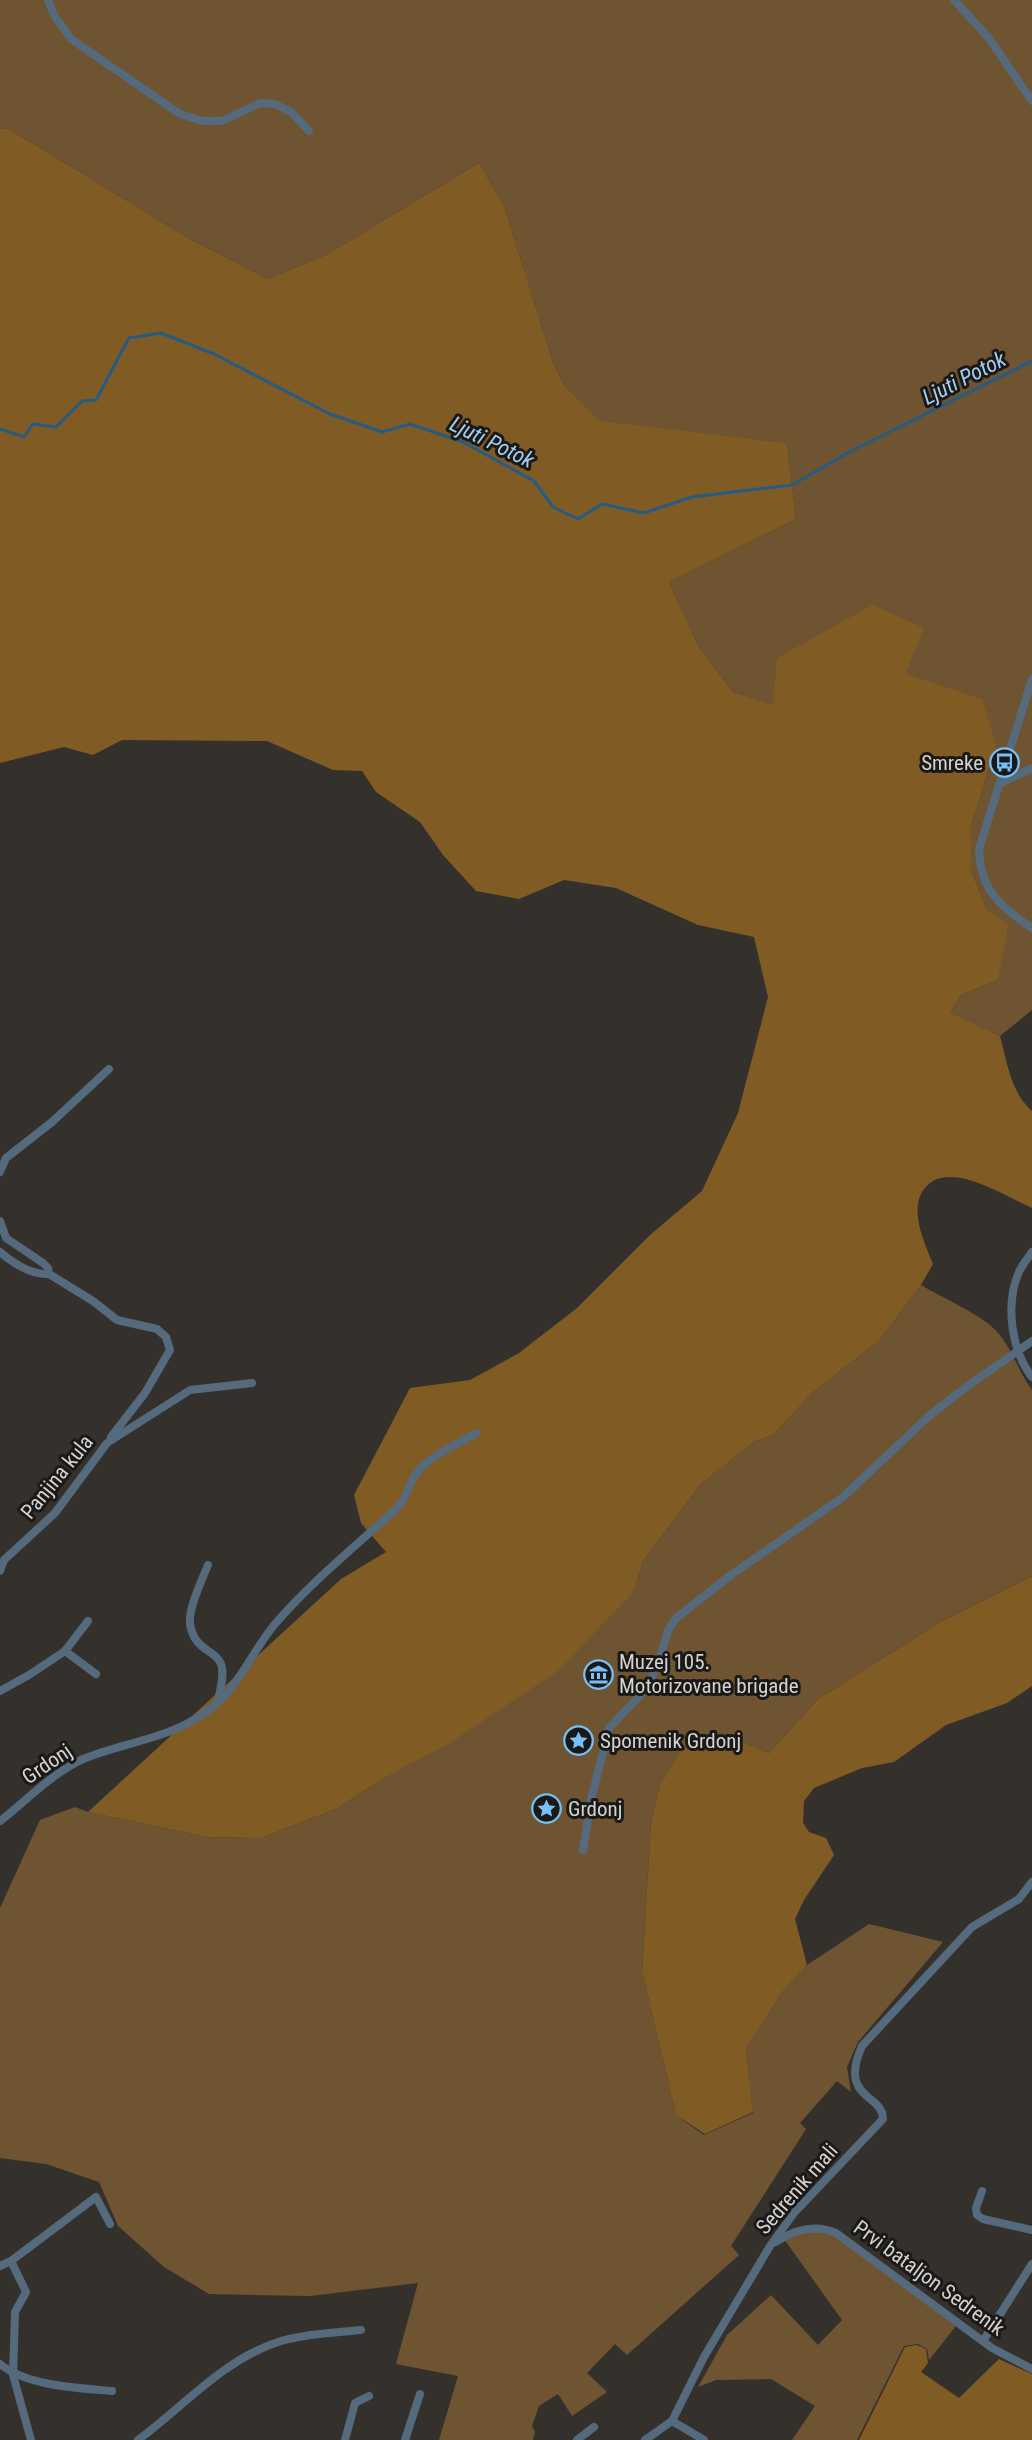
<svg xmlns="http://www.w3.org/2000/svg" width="1032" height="2440" font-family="'Roboto Condensed',sans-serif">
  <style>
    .green { fill: #6f5431 }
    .forest { fill: #815b24 }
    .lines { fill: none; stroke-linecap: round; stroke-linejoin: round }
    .stream { stroke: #245c83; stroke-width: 3 }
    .minor { stroke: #556b7d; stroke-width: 8 }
    .labels { text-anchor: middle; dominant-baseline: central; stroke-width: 6; stroke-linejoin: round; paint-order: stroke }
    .poi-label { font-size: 21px; fill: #d5d3d0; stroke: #1a1917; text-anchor: start }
    .street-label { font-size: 21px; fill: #d5d3d0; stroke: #1a1917 }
    .water-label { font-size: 22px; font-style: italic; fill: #a2cff4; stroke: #1a1917 }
  </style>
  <rect width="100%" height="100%" fill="#34312d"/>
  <g class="green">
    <polygon points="0,0 1032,0 1032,1010 1000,1036 949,1014 961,995 998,980 987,910 971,870 971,827 996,745 774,706 733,692 700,649 669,582 796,519 787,443 599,422 564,385 553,362 504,206 479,163 328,254 268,279 190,239 9,129 0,128"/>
    <path d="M 921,1285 C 941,1297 975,1312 991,1326 C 1011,1343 1017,1370 1032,1390 L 1032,1576 L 940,1622 L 818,1699 L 769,1753 L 728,1736 L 659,1788 L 651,1823 L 642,1971 L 676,2115 L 704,2135 L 753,2113 L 746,2049 L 783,1991 L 807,1965 L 869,1924 L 943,1942 L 858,2042 L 847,2067 L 851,2092 L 837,2081 L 800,2123 L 806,2129 L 731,2246 L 739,2255 L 627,2355 L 615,2344 L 587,2373 L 607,2392 L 572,2416 L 558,2394 L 539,2406 L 532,2426 L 535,2432 L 533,2440 L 439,2440 L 458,2376 L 396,2364 L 418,2283 L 310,2296 L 209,2294 L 164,2267 L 118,2226 L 99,2182 L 46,2164 L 0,2158 L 0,1908 L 40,1820 L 75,1807 L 88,1812 L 207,1837 L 261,1838 L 336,1809 L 385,1777 L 634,1591 L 643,1561 L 700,1485 L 755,1441 L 773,1435 L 813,1392 L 879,1341 Z"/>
    <polygon points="826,2231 845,2242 956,2326 929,2360 927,2349 918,2344 904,2346 857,2440 792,2440 815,2406 771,2379 716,2380 698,2387 727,2335 771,2295 818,2345 842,2320 784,2239 808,2232"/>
  </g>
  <g class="forest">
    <path d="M 0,128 L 9,129 L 190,239 L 268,279 L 328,254 L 479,163 L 504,206 L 553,362 L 564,385 L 599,421 L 787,443 L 796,519 L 669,582 L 700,649 L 733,692 L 773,705 L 777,658 L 872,605 L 924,628 L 905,674 L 982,699 L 996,745 L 971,827 L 971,870 L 987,910 L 1008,925 L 998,980 L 961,995 L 950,1013 L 1000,1036 C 1007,1062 1011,1093 1032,1111 L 1032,1208 C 1012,1199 991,1186 969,1180 C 958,1177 943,1175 933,1181 C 904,1199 923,1240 933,1264 L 921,1285 L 879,1341 L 813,1392 L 773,1435 L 755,1441 L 700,1485 L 643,1561 L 634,1591 L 558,1671 L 448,1744 L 385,1777 L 336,1809 L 261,1838 L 207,1837 L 88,1812 L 341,1579 L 386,1552 L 361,1523 L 354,1495 L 410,1388 L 470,1380 L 519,1353 L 577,1308 L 650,1235 L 702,1191 L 738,1113 L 768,997 L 754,937 L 698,925 L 616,888 L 564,880 L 519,899 L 476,891 L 443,855 L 420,822 L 376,792 L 362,771 L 333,770 L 267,741 L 122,740 L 93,755 L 64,747 L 0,763 Z"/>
    <polygon points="1032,1576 1032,1686 1007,1703 946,1725 894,1762 862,1768 814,1788 804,1801 803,1823 809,1832 826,1838 834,1855 804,1900 795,1919 807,1965 783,1991 746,2049 753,2112 705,2134 676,2115 642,1971 651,1823 659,1788 688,1739 728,1736 769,1753 818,1699 940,1622"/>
    <polygon points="917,2345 926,2349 928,2363 921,2372 959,2398 999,2359 1032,2374 1032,2440 859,2440 905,2347"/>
  </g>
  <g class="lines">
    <polyline class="stream" points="0,429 24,437 33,424 56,427 82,401 96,400 129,338 161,333 214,354 330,414 382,432 410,424 463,442 534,481 553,507 578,519 602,504 644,513 692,497 792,485 853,450 1032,361"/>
    <g class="minor">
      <polyline points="48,0 54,15 71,39 180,114 203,121 222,121 260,103 275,104 291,112 309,131"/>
      <polyline points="954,0 988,37 1032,101"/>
      <path d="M 1032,679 L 979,849 C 980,889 1000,907 1032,928"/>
      <polyline points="1001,783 1032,768"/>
      <polyline points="0,1172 6,1158 52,1122 109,1069"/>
      <polyline points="0,1221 6,1238 43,1263 48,1268 49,1274"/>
      <path d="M 0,1252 C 13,1263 32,1275 49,1274 L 93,1301 L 117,1320 L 157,1329 L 166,1337 L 170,1350 L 145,1393 L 111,1437"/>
      <path d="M 1032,1252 C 1028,1258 1022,1265 1019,1272 C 1005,1304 1011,1350 1032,1377"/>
      <path d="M 208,1565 C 202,1580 188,1609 190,1624 C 195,1652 214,1648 221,1664 C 225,1675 220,1690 218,1701"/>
      <polyline points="0,1571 4,1560 55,1513 107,1443 190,1390 252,1383"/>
      <polyline points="65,1651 88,1621"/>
      <polyline points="0,1691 29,1675 65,1651 96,1674"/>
      <path d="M 0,1821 C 26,1801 52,1773 83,1759 C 130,1740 176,1739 216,1704 C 240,1683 254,1649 275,1624 C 312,1581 355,1547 396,1509 C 407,1499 408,1485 416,1474 C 429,1455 457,1445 476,1433"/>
      <polyline points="583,1850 591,1800 609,1728 646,1689 658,1664 668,1631 675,1619 731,1575 843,1497 929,1416 966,1387 1032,1341"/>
      <polyline points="982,2191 976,2208 977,2215 983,2219 1032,2230"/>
      <path d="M 776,2242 C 795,2229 815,2224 836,2233 L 992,2348 L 1032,2369"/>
      <polyline points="11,2261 26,2292 15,2312 13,2375 31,2440"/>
      <polyline points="0,2266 11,2261 96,2197 110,2224"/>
      <polyline points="983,2341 1032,2264"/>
      <path d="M 0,2364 C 27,2386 78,2388 112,2391"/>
      <polyline points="672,2421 704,2440"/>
      <path d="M 138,2440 C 183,2407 223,2360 278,2342 C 304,2334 333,2333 361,2330"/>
      <polyline points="345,2440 355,2403 369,2396"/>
      <polyline points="405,2440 420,2394"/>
      <polyline points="577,2440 594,2427"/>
      <path d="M 645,2440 L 672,2421 L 704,2357 L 770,2246 L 794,2213 L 883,2119 C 883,2093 838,2100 862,2046 L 972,1927 L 1019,1899 L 1032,1882"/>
    </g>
  </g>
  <defs>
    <symbol id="bus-ring" viewBox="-11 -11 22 22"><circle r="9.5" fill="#1a1917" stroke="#77c0f7" stroke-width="1.5"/><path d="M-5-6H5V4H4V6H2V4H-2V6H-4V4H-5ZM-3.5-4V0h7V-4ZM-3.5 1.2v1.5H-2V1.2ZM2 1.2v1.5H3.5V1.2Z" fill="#77c0f7"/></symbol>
    <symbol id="museum-ring" viewBox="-11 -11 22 22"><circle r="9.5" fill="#1a1917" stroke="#77c0f7" stroke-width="1.5"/><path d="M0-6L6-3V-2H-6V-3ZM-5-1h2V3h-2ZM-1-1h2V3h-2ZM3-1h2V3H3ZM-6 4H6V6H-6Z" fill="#77c0f7"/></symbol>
    <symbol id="sight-ring" viewBox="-11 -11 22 22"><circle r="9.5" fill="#1a1917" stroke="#77c0f7" stroke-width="1.5"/><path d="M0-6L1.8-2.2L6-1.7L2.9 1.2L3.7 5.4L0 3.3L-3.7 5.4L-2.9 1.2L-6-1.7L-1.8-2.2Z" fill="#77c0f7"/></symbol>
  </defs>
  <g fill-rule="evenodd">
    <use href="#bus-ring" x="988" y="746" width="33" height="33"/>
    <use href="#museum-ring" x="582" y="1658" width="33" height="33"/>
    <use href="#sight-ring" x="562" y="1724" width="33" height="33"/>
    <use href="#sight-ring" x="530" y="1792" width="33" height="33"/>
  </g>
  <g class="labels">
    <g class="poi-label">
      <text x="983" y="763" text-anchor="end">Smreke</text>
      <text x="619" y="1662">Muzej 105.<tspan x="619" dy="24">Motorizovane brigade</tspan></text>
      <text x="600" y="1741">Spomenik Grdonj</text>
      <text x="568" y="1809">Grdonj</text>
    </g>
    <g class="street-label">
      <text transform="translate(57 1477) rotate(-51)">Panjina kula</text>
      <text transform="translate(47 1764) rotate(-34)">Grdonj</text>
      <text transform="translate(797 2189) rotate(-49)">Sedrenik mali</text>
      <text transform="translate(929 2278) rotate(36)">Prvi bataljon Sedrenik</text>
    </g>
    <g class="water-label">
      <text transform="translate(964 378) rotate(-27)">Ljuti Potok</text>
      <text transform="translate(492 442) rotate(26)">Ljuti Potok</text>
    </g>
  </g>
</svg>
